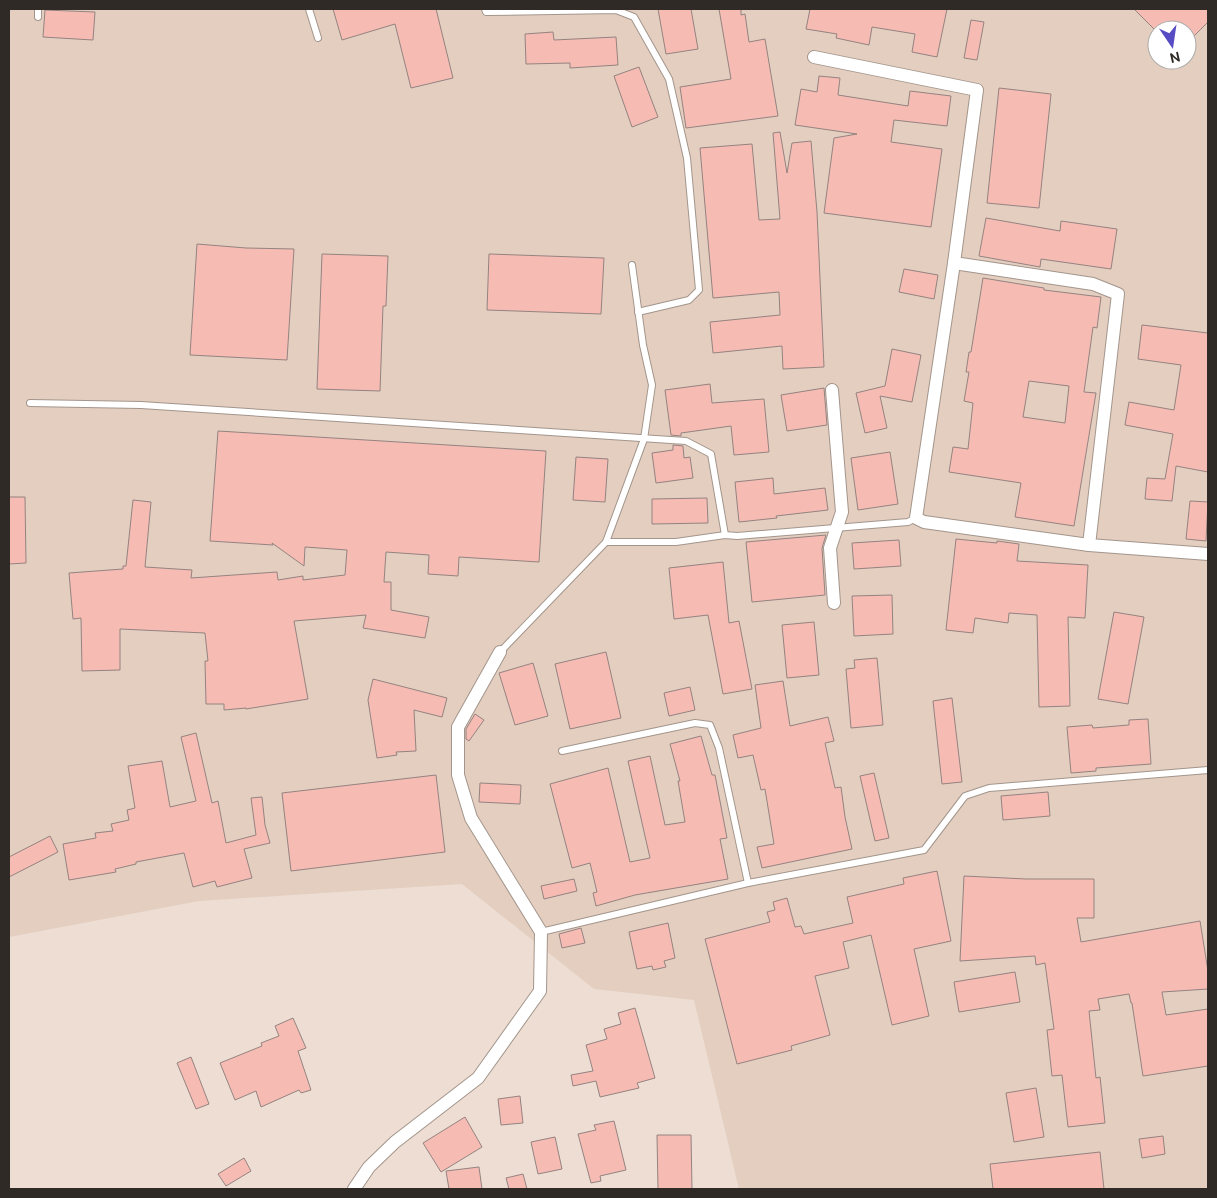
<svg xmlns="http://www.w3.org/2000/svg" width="1217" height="1198" font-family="Ubuntu,sans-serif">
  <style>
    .built { fill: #e3cec0; fill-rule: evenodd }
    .building { fill: #f6bcb3; stroke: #948380; fill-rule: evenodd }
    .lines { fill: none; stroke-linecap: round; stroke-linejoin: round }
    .service-casing { stroke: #a3958b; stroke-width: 8 }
    .minor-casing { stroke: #a3958b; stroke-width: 14 }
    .service { stroke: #fff; stroke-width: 6 }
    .minor { stroke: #fff; stroke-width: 12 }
  </style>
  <rect width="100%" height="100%" fill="#edddd3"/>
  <path class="built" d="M 9,9 L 1208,9 L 1208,1189 L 739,1189 L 694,1000 L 594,989 L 462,884 L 199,901 L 9,937 ZM 1157,30 L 1187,30 L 1187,60 L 1157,60 Z"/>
  <g class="building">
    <polygon points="333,9 436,9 453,78 411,88 395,24 342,40"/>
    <polygon points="658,9 691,9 698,49 666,54"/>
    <polygon points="719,9 741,9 741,15 745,14 749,42 765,39 778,116 686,128 680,87 731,79"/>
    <polygon points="810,9 947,9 937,57 912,52 915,34 872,27 869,45 836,38 837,34 806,29"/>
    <polygon points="1134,9 1208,9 1208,22 1187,43 1187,30 1155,30"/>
    <polygon points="45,10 95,12 93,40 43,37"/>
    <polygon points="971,20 984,22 977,60 964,58"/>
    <polygon points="553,32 554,40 616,37 618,65 570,68 570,63 526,64 525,34"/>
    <polygon points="639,67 658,117 632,127 614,76"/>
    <polygon points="819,76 840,78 838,95 908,106 910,91 951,96 947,126 894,120 891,142 942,149 931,227 824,213 834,138 857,134 795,125 801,89 817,92"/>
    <polygon points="999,88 1051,94 1039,208 987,203"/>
    <polygon points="780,132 787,173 792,143 811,141 817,212 824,367 783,369 782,346 713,353 710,322 780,315 779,292 713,298 700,148 752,144 759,220 780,219 773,133"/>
    <polygon points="986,218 1060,231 1061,221 1117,229 1111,269 1041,259 1040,267 979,256"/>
    <polygon points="197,244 246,248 294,249 287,360 190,355"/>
    <polygon points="322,254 388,256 386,306 383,306 380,391 317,389"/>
    <polygon points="489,254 604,258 601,314 487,310"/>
    <polygon points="904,269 938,275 934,299 899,292"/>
    <path d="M 983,278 L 1044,288 L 1044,290 L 1101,297 L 1097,328 L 1093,327 L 1084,392 L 1096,393 L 1074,526 L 1015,517 L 1021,483 L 949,472 L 953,447 L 968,449 L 973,403 L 964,401 L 969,372 L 966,372 L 969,352 L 971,352 ZM 1029,381 L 1069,386 L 1065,423 L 1023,417 Z"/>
    <polygon points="1142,325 1208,333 1208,472 1176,466 1172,501 1145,499 1147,478 1165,479 1173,434 1125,425 1129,402 1174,410 1181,365 1138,359"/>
    <polygon points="892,349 921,355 912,402 880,396 887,428 865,433 856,393 885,386"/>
    <polygon points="710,384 712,403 764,399 769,452 734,455 731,426 681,433 681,436 671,435 665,390"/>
    <polygon points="824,388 827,425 787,431 781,395"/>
    <polygon points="218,431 546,451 539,562 459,557 458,576 428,574 429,555 386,552 384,582 391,582 391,610 429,617 425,638 363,628 366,615 294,621 308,699 246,709 246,708 224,710 224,704 206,704 205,661 208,661 205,633 120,629 120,670 82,671 81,618 73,619 69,573 123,569 123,566 126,566 133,500 151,502 145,567 192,570 191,578 277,572 278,580 303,576 303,580 345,575 347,550 305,547 304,566 272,543 273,545 210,541"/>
    <polygon points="673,445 683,446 684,458 690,457 693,478 656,483 652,453 673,450"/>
    <polygon points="890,452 898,504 858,510 851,458"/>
    <polygon points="576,457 608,459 605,502 573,500"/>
    <polygon points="773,478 774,494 825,488 828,510 776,516 777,518 739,522 735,482"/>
    <polygon points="9,497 25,497 26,563 9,564"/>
    <polygon points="707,498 708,523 652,524 652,499"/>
    <polygon points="1190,501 1208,502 1206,541 1186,539"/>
    <polygon points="826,535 822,548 825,595 752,602 746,542"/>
    <polygon points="956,539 997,543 997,541 1019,544 1017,561 1088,565 1085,618 1068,617 1070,706 1039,707 1037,615 1009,613 1008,623 975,618 973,633 946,630"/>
    <polygon points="899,540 901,566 854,569 852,543"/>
    <polygon points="723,562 729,623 739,621 752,689 723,694 708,615 674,619 669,568"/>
    <polygon points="892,595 893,634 854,636 852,596"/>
    <polygon points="1114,612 1144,617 1128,704 1098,699"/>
    <polygon points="814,622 819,675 787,678 782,625"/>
    <polygon points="606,652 621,718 570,729 555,664"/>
    <polygon points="877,658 883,725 851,728 846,669 855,668 854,660"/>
    <polygon points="533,663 548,716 515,725 499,673"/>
    <polygon points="373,679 447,698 442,717 414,710 416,751 396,752 397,755 377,758 368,700"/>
    <polygon points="783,681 790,726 828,717 834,741 825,743 835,788 841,787 845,817 852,849 762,868 757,847 774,844 765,789 761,790 753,755 738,758 733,735 761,728 755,685"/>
    <polygon points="690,687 695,710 669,716 664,693"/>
    <polygon points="952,698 962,782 942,784 933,701"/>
    <polygon points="475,714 484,720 469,741 466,739 466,729"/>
    <polygon points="1148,719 1151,764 1096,768 1096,771 1071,773 1067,727 1092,725 1093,728 1129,725 1129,720"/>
    <polygon points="196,733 212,803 218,801 226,843 256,835 251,798 262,797 265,825 270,843 244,849 252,878 217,887 215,881 193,887 184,853 136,862 136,864 115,869 116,872 69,880 63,844 96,838 95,833 113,831 111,824 129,820 127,810 135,808 128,766 162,761 170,807 196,801 181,737"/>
    <polygon points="701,736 712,775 715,775 727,838 720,839 728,879 635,895 596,906 593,893 597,892 590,863 572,868 550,784 608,768 630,862 650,858 628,761 650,756 665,825 685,822 678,781 680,781 670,744"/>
    <polygon points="874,773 889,838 875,841 860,776"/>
    <polygon points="436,775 445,852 291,871 282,793"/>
    <polygon points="480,783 521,785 520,804 479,802"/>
    <polygon points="1048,792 1050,816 1003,820 1001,796"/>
    <polygon points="50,836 58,852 9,877 9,857"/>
    <polygon points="937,871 951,941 914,949 929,1016 892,1025 871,935 843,942 849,968 815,976 830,1035 791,1046 792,1050 737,1064 705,939 770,922 767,912 775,910 773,902 787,898 795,927 801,926 804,934 853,923 847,897 904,884 903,878"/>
    <polygon points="964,876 1026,879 1094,879 1094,918 1077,918 1081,942 1200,921 1208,971 1208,989 1162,992 1166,1015 1208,1009 1208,1066 1143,1076 1132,1003 1131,1003 1129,994 1098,999 1100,1010 1089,1011 1096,1078 1100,1077 1105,1123 1068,1127 1062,1075 1052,1076 1047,1030 1054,1029 1045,963 1036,965 1035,956 960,961"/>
    <polygon points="574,879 577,891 544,899 541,886"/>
    <polygon points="668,923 675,958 664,961 666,967 653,970 652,966 637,969 629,932"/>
    <polygon points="581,928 585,943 562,948 559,934"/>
    <polygon points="1015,972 1020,1002 959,1012 954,982"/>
    <polygon points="635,1008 655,1078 637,1083 639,1088 600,1097 596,1081 573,1086 571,1075 593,1071 586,1045 607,1039 604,1029 621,1024 618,1013"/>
    <polygon points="293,1018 306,1048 298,1051 311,1090 301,1093 299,1090 261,1107 256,1091 235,1100 220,1063 262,1046 261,1043 279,1036 275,1026"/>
    <polygon points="191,1057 209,1104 196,1109 177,1063"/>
    <polygon points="1036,1088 1044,1137 1014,1142 1006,1093"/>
    <polygon points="520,1096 523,1123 501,1125 498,1099"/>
    <polygon points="465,1117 482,1147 441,1172 423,1143"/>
    <polygon points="614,1121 626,1170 600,1176 601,1181 591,1183 578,1134 596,1130 594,1125"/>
    <polygon points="657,1135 691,1135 692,1189 658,1189"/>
    <polygon points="1163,1136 1165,1154 1142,1158 1139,1139"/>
    <polygon points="555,1137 562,1169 538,1174 531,1142"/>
    <polygon points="1100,1152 1104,1189 993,1189 990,1164"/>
    <polygon points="244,1158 251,1171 226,1186 218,1174"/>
    <polygon points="479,1167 482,1189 449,1189 446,1171"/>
    <polygon points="523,1174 527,1189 509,1189 506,1178"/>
  </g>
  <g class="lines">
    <defs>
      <g id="service">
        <polyline points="309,9 318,38"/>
        <polyline points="485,9 486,12 616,10 634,17 669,79 687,158 699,290 689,300 638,312"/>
        <polyline points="38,17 38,9"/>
        <polyline points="30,403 141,405 686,441 711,454 725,535"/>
        <polyline points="606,542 676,542 725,535 737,536 908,522 916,518"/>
        <polyline points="500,652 606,542 644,439 652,385 643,345 632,265"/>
        <polyline points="562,751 695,723 710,725 719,748 748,883"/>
        <polyline points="541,932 748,883 924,850 965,796 989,788 1208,770"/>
      </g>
      <g id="minor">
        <polyline points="814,57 977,90 954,263 916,518 924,522 1089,545 1208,554"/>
        <polyline points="954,263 1093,284 1118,294 1089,545"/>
        <polyline points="832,390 842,512 830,548 834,603"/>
        <polyline points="354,1189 369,1167 395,1142 478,1078 540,991 541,932 471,818 458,775 458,727 500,652"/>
      </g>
    </defs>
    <use href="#service" class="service-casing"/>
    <use href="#minor" class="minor-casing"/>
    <use href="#service" class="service"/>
    <use href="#minor" class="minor"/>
  </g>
  <rect width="1217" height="1198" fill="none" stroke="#2f2a26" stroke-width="20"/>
  <g transform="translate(1172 45) rotate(167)"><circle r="24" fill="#ffffff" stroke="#acaaa8"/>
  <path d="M0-4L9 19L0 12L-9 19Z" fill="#584cc4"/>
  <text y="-8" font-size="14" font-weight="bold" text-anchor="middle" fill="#2f2a26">N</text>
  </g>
</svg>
